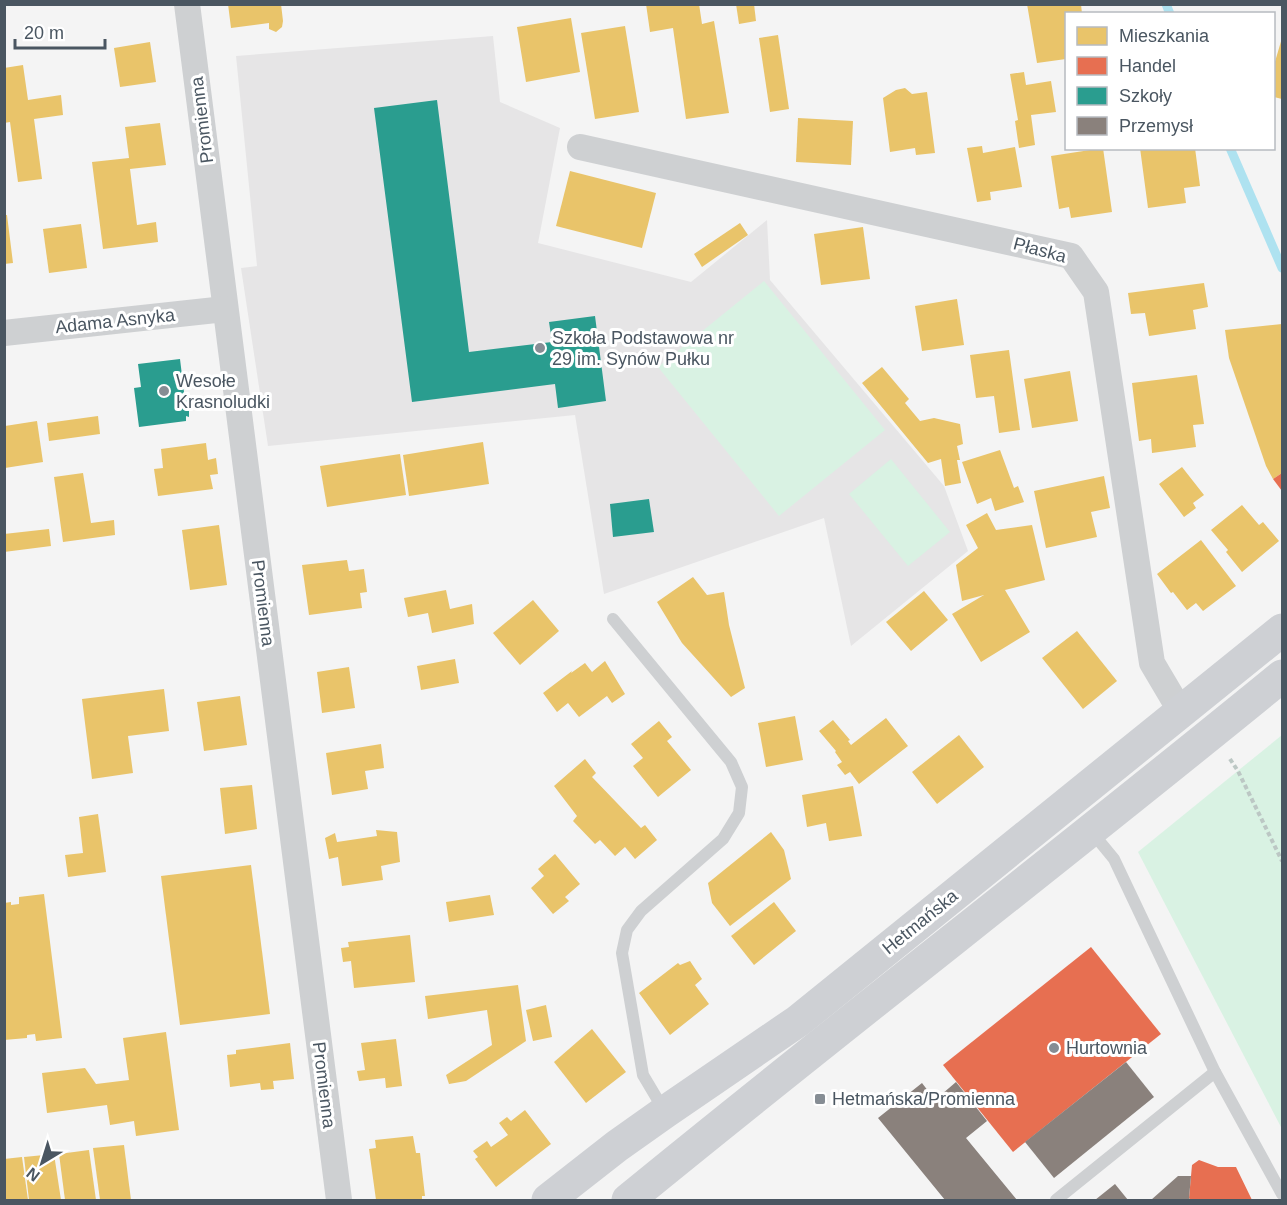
<svg xmlns="http://www.w3.org/2000/svg" width="1287" height="1205" font-family="Helvetica,sans-serif">
  <style>
    .education { fill: #e6e5e6 }
    .green { fill: #d9f2e3 }
    .homes { fill: #e9c46a }
    .shops { fill: #e76f51 }
    .schools { fill: #2a9d8f }
    .industry { fill: #8a817c }
    .lines { fill: none; stroke-linecap: round; stroke-linejoin: round }
    .stream { stroke: #aee2f0; stroke-width: 9 }
    .path { stroke: #bcc7c4; stroke-width: 4; stroke-dasharray: 4.5 3; stroke-linecap: butt }
    .lane { stroke: #ced0d2; stroke-width: 12 }
    .street { stroke: #ced0d2; stroke-width: 26 }
    .secondary { stroke: #ced0d4; stroke-width: 33 }
    .poi-dot { fill: #868d94; stroke: #fff; stroke-width: 2 }
    .labels { text-anchor: middle; dominant-baseline: central; stroke-width: 6; stroke-linejoin: round; paint-order: stroke }
    .street-label { font-size: 18px; fill: #4a5661; stroke: #fff }
    .poi-label { font-size: 18px; fill: #4a5661; stroke: #fff; text-anchor: start }
  </style>
  <rect width="100%" height="100%" fill="#f4f4f4"/>
  <polygon class="education" points="493,36 500,102 560,128 538,243 691,282 767,220 770,280 944,486 968,551 851,646 824,518 604,594 575,415 268,446 241,268 257,266 236,56"/>
  <g class="green">
    <polygon points="764,281 885,430 779,516 658,367"/>
    <polygon points="891,459 950,532 908,566 849,494"/>
    <polygon points="1282,735 1282,1129 1138,852"/>
  </g>
  <g class="homes">
    <polygon points="228,4 281,4 283,21 282,27 276,32 269,29 269,23 231,28"/>
    <polygon points="646,4 699,4 702,24 714,21 729,113 686,119 673,28 650,32"/>
    <polygon points="736,4 754,4 756,21 739,24"/>
    <polygon points="1027,4 1081,4 1082,14 1066,14 1066,59 1037,63"/>
    <polygon points="571,18 580,72 526,82 517,27"/>
    <polygon points="625,26 639,112 595,119 581,33"/>
    <polygon points="778,35 789,109 770,112 759,38"/>
    <polygon points="1282,38 1282,99 1274,97 1274,65"/>
    <polygon points="150,42 156,82 120,87 114,48"/>
    <polygon points="23,65 28,100 61,95 63,115 34,119 42,179 18,182 10,122 4,123 4,68"/>
    <polygon points="1024,72 1026,85 1051,81 1056,112 1031,115 1035,145 1019,148 1015,121 1018,120 1010,74"/>
    <polygon points="905,88 912,94 927,92 935,153 916,155 915,148 890,152 883,98 896,90"/>
    <polygon points="798,118 853,121 851,165 796,162"/>
    <polygon points="160,123 166,165 130,169 137,225 156,222 158,242 103,249 92,162 129,158 125,127"/>
    <polygon points="982,146 983,153 1015,147 1022,187 990,192 991,200 977,202 967,148"/>
    <polygon points="1103,148 1112,212 1071,218 1069,207 1059,209 1051,156"/>
    <polygon points="1140,148 1195,148 1200,186 1184,188 1186,203 1148,208"/>
    <polygon points="570,171 656,193 642,248 556,226"/>
    <polygon points="4,215 7,215 13,263 4,264"/>
    <polygon points="740,223 748,235 702,267 694,254"/>
    <polygon points="81,224 87,268 49,273 43,229"/>
    <polygon points="863,227 870,279 821,285 814,234"/>
    <polygon points="1204,283 1208,307 1193,310 1196,329 1149,336 1145,313 1131,314 1128,293"/>
    <polygon points="957,299 964,345 922,351 915,306"/>
    <polygon points="1282,324 1282,473 1273,479 1266,466 1229,358 1225,330"/>
    <polygon points="1009,350 1020,430 999,433 994,396 976,398 970,355"/>
    <polygon points="882,367 909,399 905,403 920,421 934,418 960,424 963,444 957,446 960,460 957,460 961,483 945,486 941,459 928,463 862,383"/>
    <polygon points="1070,371 1078,421 1032,428 1024,379"/>
    <polygon points="1197,375 1204,424 1193,425 1196,447 1152,453 1151,439 1139,441 1132,383"/>
    <polygon points="98,416 100,434 49,441 47,423"/>
    <polygon points="37,421 43,462 5,468 5,426"/>
    <polygon points="483,442 489,484 409,496 403,455"/>
    <polygon points="206,443 208,460 216,458 218,474 210,475 213,489 158,496 154,469 163,468 161,449"/>
    <polygon points="1000,450 1014,488 1018,486 1024,502 995,511 991,498 977,504 962,462"/>
    <polygon points="400,454 406,495 327,507 320,466"/>
    <polygon points="1182,467 1204,495 1193,503 1196,508 1184,517 1159,484"/>
    <polygon points="83,473 91,523 114,520 115,535 63,542 54,477"/>
    <polygon points="1104,476 1110,508 1091,512 1097,537 1046,548 1034,491"/>
    <polygon points="1242,505 1259,525 1263,522 1279,541 1242,572 1226,552 1228,550 1211,530"/>
    <polygon points="987,513 996,530 1032,525 1045,580 1005,590 1030,632 981,662 952,614 984,595 962,601 956,565 978,548 966,525"/>
    <polygon points="219,525 227,585 190,590 182,530"/>
    <polygon points="49,529 51,546 4,552 4,534"/>
    <polygon points="1201,540 1236,586 1203,611 1196,603 1187,610 1173,592 1171,593 1157,574"/>
    <polygon points="347,560 349,571 364,569 367,592 360,593 362,608 309,615 302,565"/>
    <polygon points="693,577 707,595 724,592 729,625 745,688 731,697 682,643 657,602"/>
    <polygon points="446,590 450,609 472,604 474,624 432,633 428,613 408,617 404,598"/>
    <polygon points="924,591 948,620 911,651 886,622"/>
    <polygon points="533,600 559,631 520,665 493,633"/>
    <polygon points="1077,631 1117,681 1083,709 1042,658"/>
    <polygon points="455,659 459,683 421,690 417,666"/>
    <polygon points="605,661 625,694 612,703 607,696 579,717 568,703 557,712 543,693 572,671 571,673 585,663 592,672"/>
    <polygon points="349,667 355,708 322,713 317,672"/>
    <polygon points="164,689 169,731 128,736 133,773 92,779 82,699"/>
    <polygon points="240,696 247,745 204,751 197,702"/>
    <polygon points="795,716 803,760 766,767 758,723"/>
    <polygon points="886,718 908,746 859,784 850,772 845,775 837,765 842,762 835,752 836,751 819,731 833,720 850,740 848,741 851,745"/>
    <polygon points="659,721 672,737 667,741 691,770 658,797 633,766 643,758 631,744"/>
    <polygon points="959,735 984,767 937,804 912,772"/>
    <polygon points="381,744 384,768 365,771 368,789 332,795 326,753"/>
    <polygon points="585,759 596,773 592,777 641,828 645,825 657,840 635,859 625,847 615,856 600,840 595,844 573,821 577,816 554,786"/>
    <polygon points="252,785 257,829 225,834 220,788"/>
    <polygon points="853,786 862,836 829,841 826,823 807,827 802,795"/>
    <polygon points="98,814 106,872 68,877 65,855 83,853 79,817"/>
    <polygon points="376,830 397,832 400,862 381,866 383,880 342,886 338,857 329,859 325,838 335,833 337,842 377,836"/>
    <polygon points="771,832 784,850 791,879 730,926 712,903 708,883"/>
    <polygon points="555,854 580,884 565,897 569,901 553,914 531,888 544,876 538,869"/>
    <polygon points="251,865 270,1014 180,1025 161,876"/>
    <polygon points="44,894 62,1038 36,1041 35,1034 27,1035 27,1038 4,1040 4,903 11,902 11,905 19,904 19,897"/>
    <polygon points="490,895 494,915 449,922 446,902"/>
    <polygon points="774,902 796,931 754,965 731,936"/>
    <polygon points="410,935 415,982 354,988 351,961 343,962 341,948 349,947 348,942"/>
    <polygon points="690,961 702,979 695,985 709,1004 670,1035 639,993 678,963 680,965"/>
    <polygon points="518,985 526,1041 466,1081 449,1084 446,1075 492,1045 487,1010 428,1019 425,996"/>
    <polygon points="546,1005 552,1037 533,1041 526,1010"/>
    <polygon points="592,1029 626,1072 586,1103 554,1062"/>
    <polygon points="166,1032 179,1130 136,1136 134,1121 110,1125 107,1105 47,1113 42,1073 85,1068 96,1084 129,1080 123,1038"/>
    <polygon points="396,1039 402,1086 386,1088 385,1078 359,1081 357,1071 365,1070 361,1043"/>
    <polygon points="290,1043 294,1079 273,1081 274,1089 261,1090 260,1083 230,1087 227,1055 236,1054 236,1050"/>
    <polygon points="525,1110 551,1144 496,1187 475,1159 478,1157 473,1151 487,1141 491,1147 508,1135 499,1123 507,1117 511,1121"/>
    <polygon points="413,1136 416,1153 420,1153 425,1196 422,1196 422,1200 376,1200 369,1149 376,1148 375,1140"/>
    <polygon points="124,1145 131,1200 100,1200 93,1148"/>
    <polygon points="89,1150 96,1200 65,1200 59,1154"/>
    <polygon points="54,1154 61,1200 29,1200 24,1157"/>
    <polygon points="22,1157 28,1200 4,1200 4,1159"/>
  </g>
  <g class="shops">
    <polygon points="1282,473 1282,491 1273,479"/>
    <polygon points="1091,947 1161,1034 1013,1152 943,1065"/>
    <polygon points="1199,1160 1218,1167 1236,1167 1252,1200 1191,1200 1189,1198 1192,1165"/>
  </g>
  <g class="schools">
    <polygon points="437,100 469,352 552,342 549,322 595,316 606,401 558,408 555,384 412,402 374,108"/>
    <polygon points="180,359 185,400 189,399 189,417 186,416 186,421 139,427 134,388 141,387 138,364"/>
    <polygon points="649,499 654,532 613,537 610,504"/>
  </g>
  <g class="industry">
    <polygon points="1126,1062 1154,1097 1054,1178 1025,1142"/>
    <polygon points="956,1082 987,1121 966,1138 1017,1200 945,1200 878,1118 922,1083 935,1100"/>
    <polygon points="1178,1176 1191,1176 1189,1198 1191,1200 1151,1200"/>
    <polygon points="1115,1184 1128,1200 1095,1200"/>
  </g>
  <g class="lines">
    <g class="stream">
      <polyline points="1166,4 1170,14"/>
      <polyline points="1230,148 1282,268"/>
    </g>
    <polyline class="path" points="1230,759 1238,771 1282,861"/>
    <g class="lane">
      <polyline points="613,619 731,762 742,787 739,813 723,839 641,911 627,930 622,953 643,1075 665,1112"/>
      <polyline points="1091,831 1114,859 1215,1072 1282,1194"/>
      <polyline points="1056,1200 1215,1072"/>
    </g>
    <g class="street">
      <polyline points="187,4 339,1200"/>
      <polyline points="580,147 1071,256 1096,292 1152,663 1181,712"/>
      <polyline points="4,333 225,309"/>
    </g>
    <g class="secondary">
      <polyline points="548,1200 617,1146 665,1112 798,1021 1282,630"/>
      <path d="M 628,1200 C 844,1023 1066,853 1282,676"/>
    </g>
  </g>
  <g class="poi-dot">
    <circle cx="540" cy="348" r="6"/>
    <circle cx="164" cy="391" r="6"/>
    <circle cx="1054" cy="1048" r="6"/>
    <rect x="814" y="1093" width="12" height="12" rx="3"/>
  </g>
  <g class="labels">
    <g class="street-label">
      <text transform="translate(202 120) rotate(-97)">Promienna</text>
      <text transform="translate(1040 250) rotate(15)">Płaska</text>
      <text transform="translate(115 321) rotate(-6)">Adama Asnyka</text>
      <text transform="translate(263 603) rotate(83)">Promienna</text>
      <text transform="translate(920 922) rotate(-39)">Hetmańska</text>
      <text transform="translate(324 1085) rotate(83)">Promienna</text>
    </g>
    <g class="poi-label">
      <text x="552" y="338">Szkoła Podstawowa nr<tspan x="552" dy="21">29 im. Synów Pułku</tspan></text>
      <text x="176" y="381">Wesołe<tspan x="176" dy="21">Krasnoludki</tspan></text>
      <text x="1066" y="1048">Hurtownia</text>
      <text x="832" y="1099">Hetmańska/Promienna</text>
    </g>
  </g>
  <rect width="1287" height="1205" fill="none" stroke="#4a5661" stroke-width="12"/>
  <rect x="1065" y="12" width="210" height="138" fill="#ffffff" stroke="#b7bbc0" stroke-width="1.5"/>
  <rect x="1077" y="27" width="30" height="18" fill="#e9c46a" stroke="#b7bbc0" stroke-width="1.5"/>
  <text x="1119" y="42" font-size="18" fill="#4a5661">Mieszkania</text>
  <rect x="1077" y="57" width="30" height="18" fill="#e76f51" stroke="#b7bbc0" stroke-width="1.5"/>
  <text x="1119" y="72" font-size="18" fill="#4a5661">Handel</text>
  <rect x="1077" y="87" width="30" height="18" fill="#2a9d8f" stroke="#b7bbc0" stroke-width="1.5"/>
  <text x="1119" y="102" font-size="18" fill="#4a5661">Szkoły</text>
  <rect x="1077" y="117" width="30" height="18" fill="#8a817c" stroke="#b7bbc0" stroke-width="1.5"/>
  <text x="1119" y="132" font-size="18" fill="#4a5661">Przemysł</text>
  <g transform="translate(42 1163) rotate(218)" stroke="#ffffff" stroke-width="4.5" paint-order="stroke">
  <path d="M0-4.5L10 22L0 15L-10 22Z" fill="#4a5661"/>
  <text y="-9" font-size="16" font-weight="bold" text-anchor="middle" fill="#4a5661">N</text>
  </g>
  <path d="M15 39v9h90v-9" fill="none" stroke="#4a5661" stroke-width="3"/>
  <text x="24" y="39" font-size="18" fill="#4a5661" stroke="#ffffff" stroke-width="4.5" paint-order="stroke">20 m</text>
</svg>
